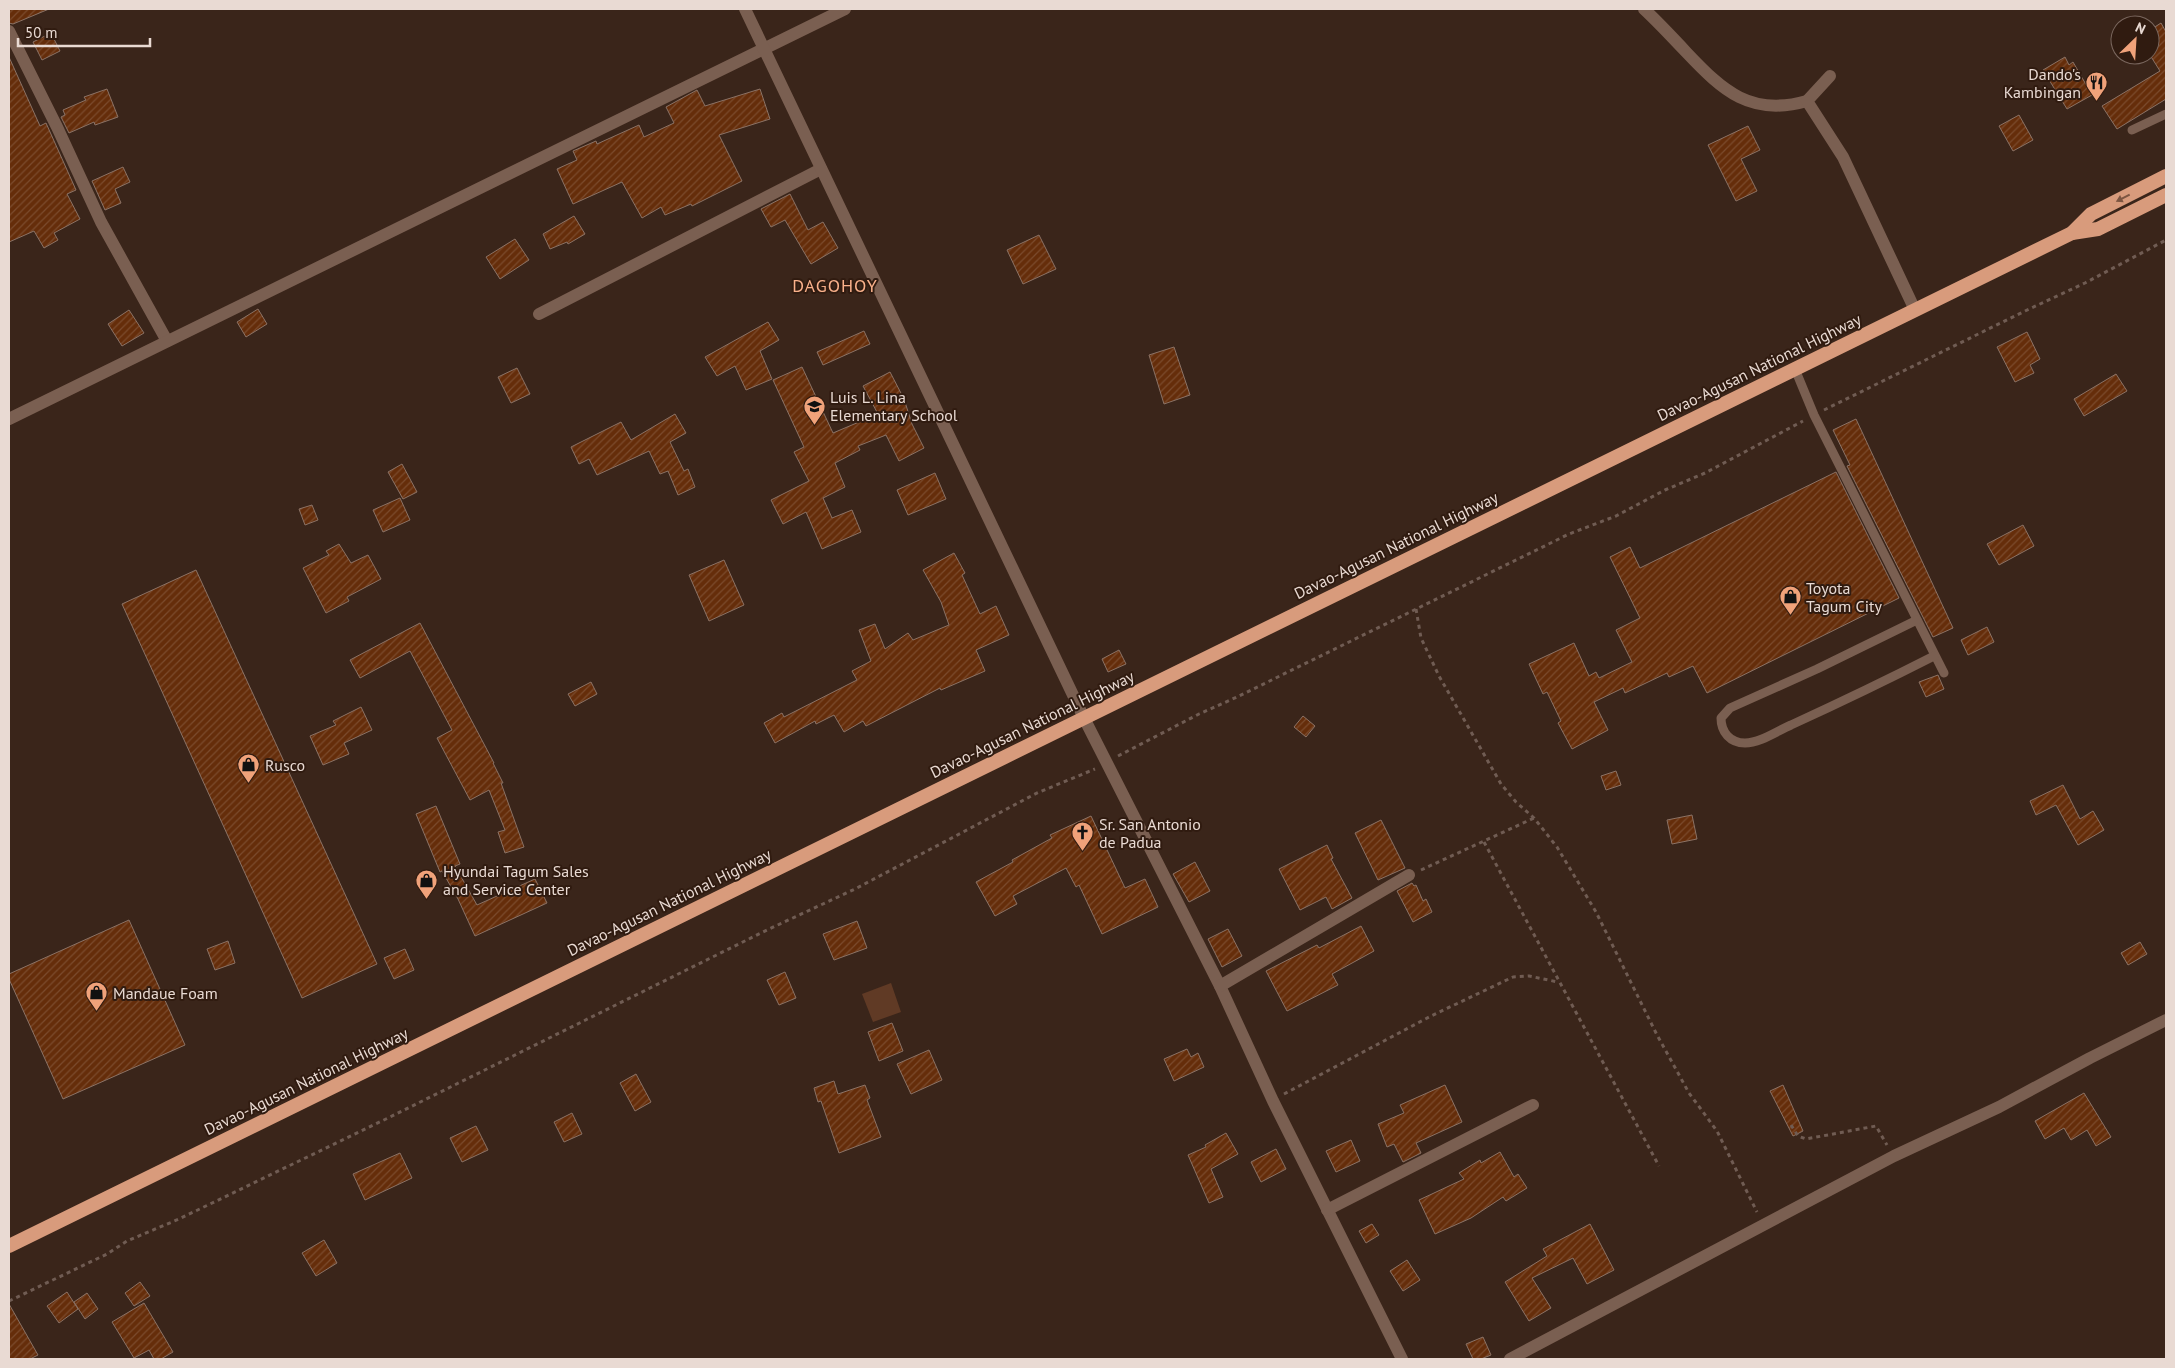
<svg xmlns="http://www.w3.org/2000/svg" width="2175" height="1368" font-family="'PT Sans',sans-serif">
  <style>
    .pitch { fill: #603a25 }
    .building { fill: url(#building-hatch); stroke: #8b7265 }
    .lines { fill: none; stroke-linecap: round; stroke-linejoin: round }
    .path { stroke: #705c53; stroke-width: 3; stroke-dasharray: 4 4; stroke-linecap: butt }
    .service { stroke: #7a5f51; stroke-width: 9 }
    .minor { stroke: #7a5f51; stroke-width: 12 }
    .tertiary { stroke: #7a5f51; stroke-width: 12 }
    .trunk { stroke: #d89b7c; stroke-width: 14 }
    .oneway { fill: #7c5541 }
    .labels { text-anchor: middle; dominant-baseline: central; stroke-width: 4; stroke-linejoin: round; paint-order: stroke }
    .poi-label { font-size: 16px; fill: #e9dad3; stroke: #301b10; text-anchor: start }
    .street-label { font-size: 16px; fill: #e9dad3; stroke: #301b10 }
    .neighbourhood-label { font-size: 18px; letter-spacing: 1px; fill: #fab18b; stroke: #301b10 }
  </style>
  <defs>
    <pattern id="building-hatch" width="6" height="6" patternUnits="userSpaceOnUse" patternTransform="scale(1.25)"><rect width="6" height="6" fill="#652d0a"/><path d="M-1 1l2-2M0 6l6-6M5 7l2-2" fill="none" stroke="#7b4b2d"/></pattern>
  </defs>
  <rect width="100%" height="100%" fill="#3a251a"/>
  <polygon class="pitch" points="891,983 901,1012 873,1022 862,994"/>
  <g class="building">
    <polygon points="9,9 49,9 13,24 9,23"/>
    <polygon points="2161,23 2166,32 2166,99 2117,129 2102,106 2160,71 2150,55 2150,30"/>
    <polygon points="51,33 60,51 42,60 33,42"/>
    <polygon points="9,57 40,126 46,123 76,190 67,194 80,219 54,233 58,240 44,248 34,231 9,242"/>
    <polygon points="2065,57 2069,65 2073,62 2092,95 2067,109 2043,70"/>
    <polygon points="107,89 118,117 95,125 94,122 69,133 61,117 65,115 63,110 86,100 84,97"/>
    <polygon points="760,89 770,119 719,135 742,181 692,206 691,204 665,215 661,207 642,218 622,182 573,204 557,169 577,160 573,151 596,141 597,144 639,125 644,137 674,123 666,107 697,90 705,106"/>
    <polygon points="2019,115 2033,140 2013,151 1999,126"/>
    <polygon points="1748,126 1760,150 1741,159 1757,191 1736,201 1708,145"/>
    <polygon points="123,167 130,182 115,189 121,203 105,210 92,181"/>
    <polygon points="790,194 808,230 823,222 838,248 811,264 785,220 771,227 761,209"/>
    <polygon points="574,216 585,234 568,244 567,242 550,249 543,234"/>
    <polygon points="1039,235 1056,269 1023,284 1007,250"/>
    <polygon points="515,239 529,260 500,279 486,257"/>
    <polygon points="258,309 267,324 246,337 237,322"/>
    <polygon points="129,310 144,333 122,346 108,324"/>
    <polygon points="768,322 779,340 760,351 772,379 746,390 735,366 717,376 705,357"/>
    <polygon points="864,331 870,344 823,365 817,352"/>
    <polygon points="2027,332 2040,359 2030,365 2034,373 2015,382 1997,347"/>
    <polygon points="1174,347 1190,395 1164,404 1149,355"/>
    <polygon points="802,367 833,433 878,414 863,386 890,372 904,399 912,424 924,448 899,461 886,435 858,446 860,450 835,463 845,487 823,498 832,518 852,510 861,532 822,549 806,512 783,524 771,500 809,481 794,452 804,447 773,380"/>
    <polygon points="517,368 530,394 511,403 498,377"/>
    <polygon points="2116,374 2127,391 2084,416 2074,399"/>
    <polygon points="675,414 686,433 670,442 684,471 688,469 695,487 678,495 668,471 660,474 649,451 597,475 589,459 579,464 571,447 621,422 631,440"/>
    <polygon points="1856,419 1953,628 1933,637 1847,466 1850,465 1833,430"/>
    <polygon points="402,464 417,492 403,499 388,472"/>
    <polygon points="1836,472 1899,598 1707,693 1693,666 1669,677 1667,673 1625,693 1623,688 1594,702 1608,730 1572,749 1558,723 1561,721 1547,692 1543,694 1529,664 1574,643 1589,676 1596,672 1599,678 1632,662 1616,630 1640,618 1610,557 1630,547 1640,568"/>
    <polygon points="935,473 946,499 908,515 897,490"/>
    <polygon points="400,498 410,520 383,532 373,510"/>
    <polygon points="312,505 318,520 305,525 299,509"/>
    <polygon points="2023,525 2034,546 1999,565 1987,544"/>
    <polygon points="339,544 351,563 368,555 381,579 347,597 349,601 326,613 303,568 329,555 326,551"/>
    <polygon points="954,553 965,573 962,575 980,614 996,606 1009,635 976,650 985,671 941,690 940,688 866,726 863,721 844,732 834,715 816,724 815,721 775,743 764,723 782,713 784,717 857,680 852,671 871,661 859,630 875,624 885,649 908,633 913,640 949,625 941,602 923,570"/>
    <polygon points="724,560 744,605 709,621 689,575"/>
    <polygon points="196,570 377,964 302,998 122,604"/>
    <polygon points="420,623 494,763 493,763 503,783 501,783 524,847 505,853 498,832 505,830 489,790 470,800 437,738 452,730 410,651 360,678 350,660"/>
    <polygon points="1987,627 1994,642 1968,655 1961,640"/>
    <polygon points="1119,650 1126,664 1108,672 1102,659"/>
    <polygon points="1938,675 1944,689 1926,697 1919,682"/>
    <polygon points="591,682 597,694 575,706 568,694"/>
    <polygon points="361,707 372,730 344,743 349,754 323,765 310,736 336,725 333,721"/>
    <polygon points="1303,716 1315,726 1306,737 1294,727"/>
    <polygon points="1616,771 1621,785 1606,790 1601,776"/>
    <polygon points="2063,785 2080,819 2093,811 2104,830 2078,845 2056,805 2036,815 2030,801"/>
    <polygon points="436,806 460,864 455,866 477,905 535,879 547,903 475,936 458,899 442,871 440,872 416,814"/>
    <polygon points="1692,815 1697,839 1672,844 1667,820"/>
    <polygon points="1091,816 1125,888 1145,879 1158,907 1102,934 1079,885 1076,887 1066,868 1013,896 1017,904 995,916 976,882 1013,862 1012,860 1052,838 1050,835"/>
    <polygon points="1381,820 1405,868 1378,880 1355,833"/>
    <polygon points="1327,845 1333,858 1331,859 1352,898 1332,909 1326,897 1300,910 1279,869"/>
    <polygon points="1195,862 1210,891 1189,902 1173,874"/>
    <polygon points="1412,883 1414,886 1416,885 1423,901 1426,899 1432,912 1413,922 1397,891"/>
    <polygon points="129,920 185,1045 63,1099 9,979 9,974"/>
    <polygon points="857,921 867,948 834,960 823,934"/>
    <polygon points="1361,926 1374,951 1332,974 1338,985 1287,1011 1266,971 1317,945 1319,948"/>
    <polygon points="1228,929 1242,956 1222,967 1208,939"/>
    <polygon points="228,941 235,963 215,970 207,949"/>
    <polygon points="2140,942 2147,954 2128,965 2121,953"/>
    <polygon points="405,949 414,970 394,979 384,958"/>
    <polygon points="785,972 796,998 779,1005 767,980"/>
    <polygon points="892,1023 903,1051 879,1061 868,1032"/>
    <polygon points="1187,1049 1191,1057 1198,1053 1204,1067 1174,1081 1164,1059"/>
    <polygon points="929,1050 942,1080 911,1094 897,1064"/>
    <polygon points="636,1074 651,1102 635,1111 620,1083"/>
    <polygon points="834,1081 838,1094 865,1085 870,1098 867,1100 881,1137 839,1153 821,1101 818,1102 814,1088"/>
    <polygon points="1445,1085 1462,1122 1416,1143 1421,1153 1403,1162 1394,1144 1387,1147 1378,1124 1404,1113 1400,1105"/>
    <polygon points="1783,1085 1803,1131 1793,1136 1770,1091"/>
    <polygon points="2084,1093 2111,1137 2096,1146 2087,1130 2071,1140 2064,1128 2045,1139 2035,1121"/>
    <polygon points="572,1113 582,1134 564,1142 554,1122"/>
    <polygon points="476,1126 488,1150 462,1162 450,1138"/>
    <polygon points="1226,1133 1238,1154 1211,1169 1223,1197 1209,1203 1188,1155 1206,1147 1205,1145"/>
    <polygon points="1351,1140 1360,1161 1336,1172 1326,1151"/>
    <polygon points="1276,1149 1286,1169 1261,1182 1251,1162"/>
    <polygon points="1500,1152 1514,1177 1518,1174 1527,1188 1506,1201 1503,1197 1471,1218 1435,1234 1419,1200 1464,1179 1459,1173 1480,1160 1481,1163"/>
    <polygon points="400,1153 412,1178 365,1200 353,1174"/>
    <polygon points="1372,1224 1379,1235 1366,1243 1359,1231"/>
    <polygon points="1590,1224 1614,1270 1587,1284 1573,1258 1532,1278 1551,1308 1529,1321 1505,1282 1547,1256 1543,1249"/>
    <polygon points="324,1240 337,1263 316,1276 302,1253"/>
    <polygon points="1407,1260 1420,1280 1403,1291 1390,1271"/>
    <polygon points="140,1282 150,1296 134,1306 125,1293"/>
    <polygon points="67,1292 78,1309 59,1323 47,1306"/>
    <polygon points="87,1293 98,1309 85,1319 74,1302"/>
    <polygon points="144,1303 173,1352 161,1359 154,1359 149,1350 134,1358 112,1322"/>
    <polygon points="9,1304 38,1355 30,1359 9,1359"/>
    <polygon points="1483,1337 1491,1355 1481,1359 1473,1359 1466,1344"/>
  </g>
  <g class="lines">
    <g class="path">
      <polyline points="1824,410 2025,311 2085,283 2166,240"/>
      <polyline points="1416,609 1421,638 1439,676 1501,784 1516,802 1534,818 1557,847 1596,912 1657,1035 1689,1093 1717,1131 1757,1212"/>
      <polyline points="1118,756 1199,714 1237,697 1569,534 1616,516 1665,490 1705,473 1803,421"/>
      <polyline points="1484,842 1659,1166"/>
      <polyline points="1421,870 1534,818"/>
      <polyline points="1284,1094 1431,1016 1513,977 1529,976 1558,982"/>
      <polyline points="1791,1125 1798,1136 1806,1139 1876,1126 1887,1145"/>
      <polyline points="9,1301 107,1254 127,1241 179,1219 388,1118 767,930 855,889 1037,793 1095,769"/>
    </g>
    <g class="service">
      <polyline points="2132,130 2166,114"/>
      <polyline points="1795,369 1814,415 1944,673"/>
      <path d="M 1917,620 L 1817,669 L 1730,708 L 1721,718 C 1721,732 1730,743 1745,743 C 1760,743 1777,731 1791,725 C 1839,703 1887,680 1934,656"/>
    </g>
    <g class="minor">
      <path d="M 1644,9 C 1659,23 1673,38 1687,53 C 1723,91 1751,117 1807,101"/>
      <polyline points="9,31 57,127 101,222 167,341"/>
      <polyline points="1830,76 1807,101 1843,157 1915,310"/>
      <polyline points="539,314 821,169"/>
      <polyline points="9,419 845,9"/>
      <polyline points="1084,718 1220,986 1273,1101 1402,1359"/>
      <polyline points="1220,986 1409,875"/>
      <polyline points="1327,1210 1533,1105"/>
      <polyline points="1510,1359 1894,1156 1999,1107 2090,1058 2166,1020"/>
    </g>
    <polyline class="tertiary" points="745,9 1084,718"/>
    <g class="trunk">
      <polyline points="2072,233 2098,229 2166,195"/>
      <polyline points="9,1246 2072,233 2091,214 2166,176"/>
    </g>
  </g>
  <defs><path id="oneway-solid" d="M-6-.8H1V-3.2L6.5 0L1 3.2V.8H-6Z" transform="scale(1.25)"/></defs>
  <use class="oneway" href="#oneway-solid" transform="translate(2123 198) rotate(153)"/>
  <defs>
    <symbol id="restaurant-pin" viewBox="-11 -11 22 30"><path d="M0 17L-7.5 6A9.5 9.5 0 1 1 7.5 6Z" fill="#f0a27a" stroke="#301b10"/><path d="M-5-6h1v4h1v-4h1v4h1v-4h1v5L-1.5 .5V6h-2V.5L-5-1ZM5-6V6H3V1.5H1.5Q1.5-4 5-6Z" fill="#111"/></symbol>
    <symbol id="school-pin" viewBox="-11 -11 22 30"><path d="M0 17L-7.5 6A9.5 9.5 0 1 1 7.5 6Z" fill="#f0a27a" stroke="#301b10"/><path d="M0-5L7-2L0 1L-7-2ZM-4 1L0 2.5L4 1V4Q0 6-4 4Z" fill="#111"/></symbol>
    <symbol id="shop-pin" viewBox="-11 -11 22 30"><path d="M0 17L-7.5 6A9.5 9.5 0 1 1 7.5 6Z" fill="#f0a27a" stroke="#301b10"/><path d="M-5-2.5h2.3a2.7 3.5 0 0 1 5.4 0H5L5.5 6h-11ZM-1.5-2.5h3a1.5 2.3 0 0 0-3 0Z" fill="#111"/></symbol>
    <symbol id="church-pin" viewBox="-11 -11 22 30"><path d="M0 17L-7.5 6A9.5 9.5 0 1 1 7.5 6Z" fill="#f0a27a" stroke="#301b10"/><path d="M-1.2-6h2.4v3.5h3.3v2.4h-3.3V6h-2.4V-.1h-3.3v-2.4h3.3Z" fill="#111"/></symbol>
  </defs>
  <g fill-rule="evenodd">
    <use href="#restaurant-pin" x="2084" y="70" width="25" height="34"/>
    <use href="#school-pin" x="802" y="394" width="25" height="34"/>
    <use href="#shop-pin" x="1778" y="584" width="25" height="34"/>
    <use href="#shop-pin" x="236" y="752" width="25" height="34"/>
    <use href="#church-pin" x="1070" y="820" width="25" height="34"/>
    <use href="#shop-pin" x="414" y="868" width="25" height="34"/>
    <use href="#shop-pin" x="84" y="980" width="25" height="34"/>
  </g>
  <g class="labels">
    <g class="poi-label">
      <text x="2081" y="74" text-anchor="end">Dando's<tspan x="2081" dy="18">Kambingan</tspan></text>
      <text x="830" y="397">Luis L. Lina<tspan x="830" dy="18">Elementary School</tspan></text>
      <text x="1806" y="588">Toyota<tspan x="1806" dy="18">Tagum City</tspan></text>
      <text x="265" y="765">Rusco</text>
      <text x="1099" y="824">Sr. San Antonio<tspan x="1099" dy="18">de Padua</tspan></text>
      <text x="443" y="871">Hyundai Tagum Sales<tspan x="443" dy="18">and Service Center</tspan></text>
      <text x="113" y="993">Mandaue Foam</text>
    </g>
    <g class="street-label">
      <text transform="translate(1759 367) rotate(-26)">Davao-Agusan National Highway</text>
      <text transform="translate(1396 545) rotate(-26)">Davao-Agusan National Highway</text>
      <text transform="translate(1032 724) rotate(-26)">Davao-Agusan National Highway</text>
      <text transform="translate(669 902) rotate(-26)">Davao-Agusan National Highway</text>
      <text transform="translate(306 1081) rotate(-26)">Davao-Agusan National Highway</text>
    </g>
    <g class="neighbourhood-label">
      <text x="835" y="285">DAGOHOY</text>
    </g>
  </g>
  <rect width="2175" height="1368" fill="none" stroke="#e9dad3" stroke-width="20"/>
  <g transform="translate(2135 40) rotate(25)"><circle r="24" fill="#301b10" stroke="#7a675e"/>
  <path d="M0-4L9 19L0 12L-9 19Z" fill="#f0a27a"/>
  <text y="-8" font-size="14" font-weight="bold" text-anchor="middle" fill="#e9dad3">N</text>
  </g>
  <path d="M18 38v8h132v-8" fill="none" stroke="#e9dad3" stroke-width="2.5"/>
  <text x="25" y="38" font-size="15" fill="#e9dad3" stroke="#301b10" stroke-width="4" paint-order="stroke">50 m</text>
</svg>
